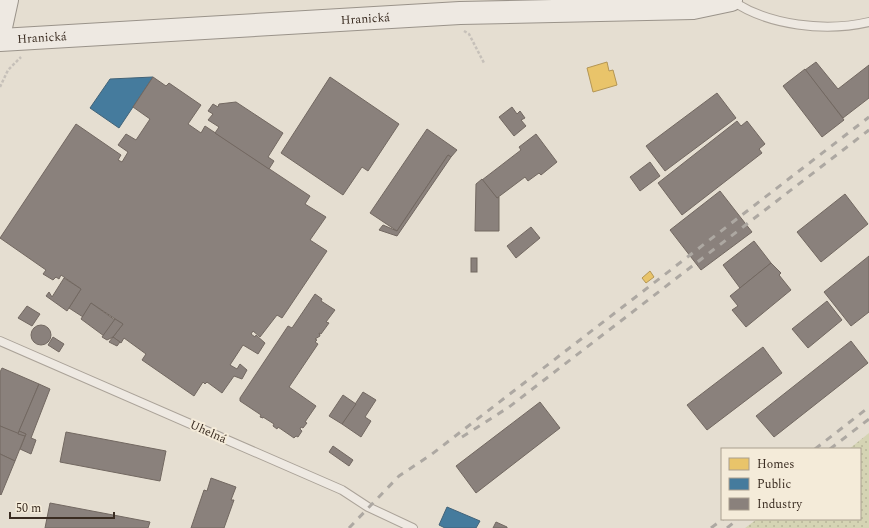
<svg xmlns="http://www.w3.org/2000/svg" width="869" height="528" font-family="Spectral,serif">
  <style>
    .grass { fill: url(#grass-dots) }
    .homes { fill: #e9c46a; stroke: #b49654 }
    .public { fill: #457b9d; stroke: #426378 }
    .industry { fill: #8a817c; stroke: #726861 }
    .lines { fill: none; stroke-linecap: round; stroke-linejoin: round }
    .lane-casing { stroke: #aba399; stroke-width: 10 }
    .secondary-casing { stroke: #9a938a; stroke-width: 24 }
    .path { stroke: #c6c0b9; stroke-width: 2.5; stroke-dasharray: 3 2; stroke-linecap: butt }
    .lane { stroke: #eee9e2; stroke-width: 8 }
    .secondary { stroke: #eee9e2; stroke-width: 22 }
    .rail { stroke: #ada8a2; stroke-width: 3; stroke-dasharray: 7 7; stroke-linecap: butt }
    .labels { text-anchor: middle; dominant-baseline: central; stroke-width: 4; stroke-linejoin: round; paint-order: stroke }
    .street-label { font-size: 12px; fill: #3a2c21; stroke: #f4ebd9 }
  </style>
  <defs>
    <pattern id="grass-dots" width="8" height="8" patternUnits="userSpaceOnUse"><rect width="8" height="8" fill="#d5d4b4"/><path d="M2 2h.1M6 6h.1" fill="none" stroke="#b8b69a" stroke-width="1.8" stroke-linecap="round"/></pattern>
  </defs>
  <rect width="100%" height="100%" fill="#e5ded1"/>
  <polygon class="grass" points="869,433 869,528 745,528 757,519 860,519 860,449 849,449"/>
  <g class="homes">
    <polygon points="607,62 609,71 613,70 617,85 593,92 587,68"/>
    <polygon points="650,271 654,277 646,283 642,278"/>
  </g>
  <g class="public">
    <polygon points="153,77 119,128 90,108 110,79"/>
    <polygon points="447,507 480,521 476,528 445,528 439,525"/>
  </g>
  <g class="industry">
    <polygon points="816,62 838,89 869,65 869,98 843,118 805,70"/>
    <polygon points="805,69 844,120 822,137 783,86"/>
    <polygon points="153,77 166,86 169,83 201,105 188,124 201,133 205,126 310,196 305,204 326,217 310,240 327,251 282,318 277,315 260,337 253,331 251,334 255,337 256,335 265,343 258,354 243,345 230,365 237,369 240,364 247,370 242,379 234,376 222,393 207,382 205,384 203,382 194,396 142,360 146,354 124,338 121,343 113,337 123,324 91,303 83,317 69,308 81,289 61,275 59,279 56,277 53,280 43,274 46,270 0,238 76,124 121,155 118,160 122,162 128,152 118,145 126,134 136,140 150,119 133,107"/>
    <polygon points="330,77 399,124 368,171 362,167 343,195 281,153"/>
    <polygon points="717,93 736,118 665,171 646,146"/>
    <polygon points="236,102 283,133 268,157 274,161 269,169 215,133 219,127 208,120 213,114 208,111 213,104 218,107 219,104"/>
    <polygon points="512,107 517,114 520,111 525,118 521,120 526,126 514,136 499,117"/>
    <polygon points="737,121 741,126 747,121 765,144 759,149 762,153 682,215 658,183"/>
    <polygon points="427,129 457,150 451,157 448,155 397,231 370,213"/>
    <polygon points="536,134 557,162 541,175 539,173 528,181 525,177 497,198 482,180 521,150 519,147"/>
    <polygon points="448,155 451,157 397,236 379,230 383,225 397,231"/>
    <polygon points="650,162 660,176 640,191 630,177"/>
    <polygon points="482,179 497,198 499,197 499,231 475,231 476,184"/>
    <polygon points="720,191 752,232 701,270 670,230"/>
    <polygon points="845,194 868,224 821,262 797,232"/>
    <polygon points="531,227 540,238 516,258 507,246"/>
    <polygon points="754,241 771,263 740,288 723,265"/>
    <polygon points="869,256 869,312 851,326 824,292"/>
    <rect x="471" y="258" width="6" height="14"/>
    <polygon points="771,263 781,273 779,275 791,290 746,327 732,310 738,306 730,296"/>
    <polygon points="64,278 81,289 67,311 46,296 49,292 52,297"/>
    <polygon points="315,294 322,299 321,301 335,310 326,322 329,323 321,334 319,333 320,336 315,339 317,340 315,342 318,344 289,387 316,406 305,422 307,423 303,428 301,427 300,429 302,431 298,437 296,436 294,438 278,427 277,429 273,426 274,424 263,417 263,418 260,417 261,415 240,401 240,398 288,326 292,328"/>
    <polygon points="827,301 842,320 808,348 792,329"/>
    <polygon points="91,303 115,320 104,336 81,319"/>
    <polygon points="27,306 40,314 32,326 18,318"/>
    <polygon points="115,319 123,324 113,337 107,340 102,337"/>
    <circle cx="41" cy="335" r="10"/>
    <polygon points="53,337 64,344 59,352 48,345"/>
    <polygon points="113,337 120,342 117,346 109,342"/>
    <polygon points="851,341 868,363 774,437 756,416"/>
    <polygon points="763,347 782,373 707,430 687,405"/>
    <polygon points="2,368 39,384 18,434 0,426 0,372"/>
    <polygon points="39,384 50,389 31,438 36,440 31,454 20,449 26,434 19,431"/>
    <polygon points="363,392 376,400 365,417 371,421 361,437 342,424"/>
    <polygon points="343,395 356,404 342,424 329,416"/>
    <polygon points="540,402 560,428 476,493 456,466"/>
    <polygon points="0,426 25,436 15,461 0,454"/>
    <polygon points="19,431 26,434 25,436 18,434"/>
    <polygon points="66,432 166,451 160,481 60,462"/>
    <polygon points="333,446 353,460 349,466 329,452"/>
    <polygon points="0,454 15,461 1,495 0,494"/>
    <polygon points="211,478 236,487 231,500 234,500 224,528 191,528 204,490 207,491"/>
    <polygon points="50,503 150,522 148,528 45,528"/>
    <polygon points="496,522 507,527 507,528 493,528"/>
  </g>
  <g class="lines">
    <defs>
      <g id="lane">
        <path d="M 731,0 C 768,26 826,32 869,22"/>
        <polyline points="0,341 342,490 368,507 413,528"/>
      </g>
      <g id="secondary">
        <polyline points="0,32 7,0"/>
        <path id="s1" d="M 0,40 L 460,13 L 693,8 L 731,0"/>
      </g>
    </defs>
    <use href="#lane" class="lane-casing"/>
    <use href="#secondary" class="secondary-casing"/>
    <g class="path">
      <polyline points="464,31 469,34 484,63"/>
      <polyline points="0,87 8,70 21,57"/>
    </g>
    <use href="#lane" class="lane"/>
    <use href="#secondary" class="secondary"/>
    <g class="rail">
      <polyline points="462,437 509,407 869,130"/>
      <polyline points="815,449 869,407"/>
      <polyline points="830,449 869,419"/>
      <polyline points="349,528 399,476 432,454 869,117"/>
      <polyline points="711,528 723,519"/>
      <polyline points="727,528 738,519"/>
    </g>
  </g>
  <g class="labels">
    <g class="street-label">
      <text stroke="none"><textPath href="#s1" startOffset="366">Hranická</textPath></text>
      <text stroke="none"><textPath href="#s1" startOffset="42">Hranická</textPath></text>
      <text transform="translate(208 432) rotate(24)">Uhelná</text>
    </g>
  </g>
  <rect x="721" y="448" width="140" height="72" fill="#f4ebd9" stroke="#aa9f8f"/>
  <rect x="729" y="458" width="20" height="12" fill="#e9c46a" stroke="#aa9f8f"/>
  <text x="757" y="468" font-size="12" fill="#3a2c21">Homes</text>
  <rect x="729" y="478" width="20" height="12" fill="#457b9d" stroke="#aa9f8f"/>
  <text x="757" y="488" font-size="12" fill="#3a2c21">Public</text>
  <rect x="729" y="498" width="20" height="12" fill="#8a817c" stroke="#aa9f8f"/>
  <text x="757" y="508" font-size="12" fill="#3a2c21">Industry</text>
  <path d="M10 512v6h104v-6" fill="none" stroke="#3a2c21" stroke-width="2"/>
  <text x="16" y="512" font-size="12" fill="#3a2c21" stroke="#f4ebd9" stroke-width="3" paint-order="stroke">50 m</text>
</svg>
